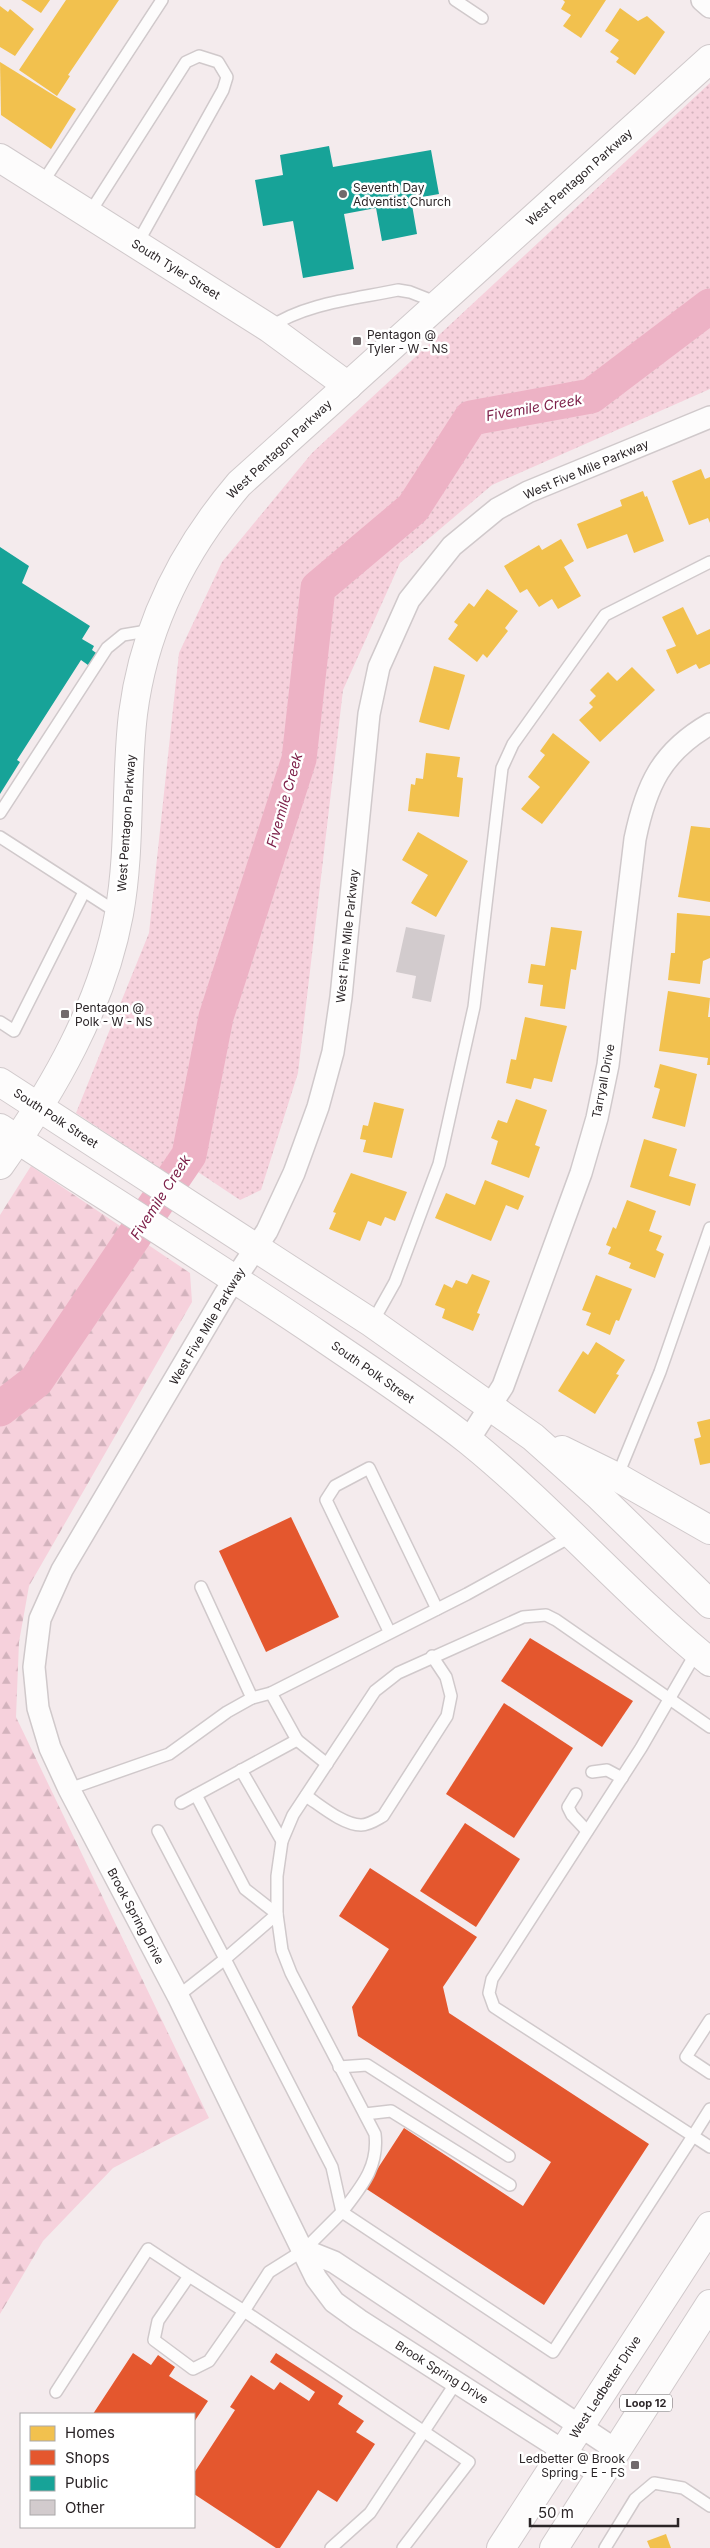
<svg xmlns="http://www.w3.org/2000/svg" width="710" height="2548" font-family="Inter,sans-serif">
  <style>
    .forest { fill: url(#forest-firs) }
    .park { fill: url(#park-dots) }
    .homes { fill: #f2c14e }
    .shops { fill: #e4572e }
    .public { fill: #17a398 }
    .lines { fill: none; stroke-linecap: round; stroke-linejoin: round }
    .river { stroke: #edb2c5; stroke-width: 35 }
    .building { fill: #d2cbcd }
    .lane-casing { stroke: #d0c9cb; stroke-width: 14 }
    .street-casing { stroke: #d0c9cb; stroke-width: 24 }
    .secondary-casing { stroke: #d0c9cb; stroke-width: 30 }
    .primary-casing { stroke: #d0c9cb; stroke-width: 30 }
    .lane { stroke: #fdfcfc; stroke-width: 11 }
    .street { stroke: #fdfcfc; stroke-width: 21 }
    .secondary { stroke: #fdfcfc; stroke-width: 28 }
    .primary { stroke: #fdfcfc; stroke-width: 28 }
    .poi-dot { fill: #716a6c; stroke: #fff; stroke-width: 2 }
    .labels { text-anchor: middle; dominant-baseline: central; stroke-width: 5; stroke-linejoin: round; paint-order: stroke }
    .shield { fill: #fff; stroke: #6b6668; stroke-width: 1 }
    .shield-label { font-size: 11px; font-weight: bold; fill: #2b2527 }
    .street-label { font-size: 12px; fill: #2b2527; stroke: #fff }
    .poi-label { font-size: 12px; fill: #2b2527; stroke: #fff; text-anchor: start }
    .water-label { font-size: 14px; font-style: italic; fill: #7d2049; stroke: #fff }
  </style>
  <defs>
    <pattern id="forest-firs" width="22" height="20" patternUnits="userSpaceOnUse" patternTransform="scale(1.25)"><rect width="22" height="20" fill="#f6d1dc"/><path d="M5 1l3.5 6h-7zM16 11l3.5 6h-7z" fill="#d3b3bd"/></pattern>
    <pattern id="park-dots" width="8" height="8" patternUnits="userSpaceOnUse" patternTransform="scale(1.25)"><rect width="8" height="8" fill="#f6d1dc"/><path d="M2 2h.1M6 6h.1" fill="none" stroke="#d3b3bd" stroke-width="1.8" stroke-linecap="round"/></pattern>
  </defs>
  <rect width="100%" height="100%" fill="#f4ebed"/>
  <polygon class="forest" points="31,1166 190,1273 192,1302 29,1586 19,1642 16,1717 209,2118 113,2168 43,2241 0,2314 0,1215"/>
  <polygon class="park" points="710,83 710,389 492,485 400,563 343,690 298,1073 261,1190 240,1200 171,1154 167,1173 76,1113 149,933 179,653 222,562 312,453"/>
  <g class="homes">
    <polygon points="21,0 50,0 41,13"/>
    <polygon points="66,0 119,0 68,75 70,76 57,96 19,70"/>
    <polygon points="563,0 606,0 581,38 563,26 571,15 561,9 565,2"/>
    <polygon points="0,6 8,12 10,9 34,29 15,56 0,47"/>
    <polygon points="620,8 638,21 647,16 665,32 635,75 616,62 619,58 610,52 619,40 605,31"/>
    <polygon points="0,62 76,109 51,149 1,115"/>
    <polygon points="701,469 705,479 710,477 710,523 708,518 689,525 672,481"/>
    <polygon points="643,491 645,497 647,496 664,541 634,553 627,534 587,549 577,524 622,506 620,500"/>
    <polygon points="561,539 574,561 564,567 581,596 558,609 552,599 539,607 527,589 520,593 504,566 539,545 542,550"/>
    <polygon points="487,589 518,611 505,628 508,631 487,658 483,654 477,662 448,639 458,625 454,622 469,603 474,607"/>
    <polygon points="683,607 697,635 710,629 710,664 699,669 696,664 677,674 666,650 676,646 662,617"/>
    <polygon points="434,666 465,675 449,730 419,722"/>
    <polygon points="632,667 655,690 600,742 579,720 593,707 589,703 596,696 590,690 608,672 617,681"/>
    <polygon points="553,733 590,762 542,824 521,809 540,787 528,777 545,755 540,751"/>
    <polygon points="426,753 460,757 457,777 463,778 459,817 408,811 411,784 415,785 416,778 423,779"/>
    <polygon points="691,826 710,828 710,902 678,897"/>
    <polygon points="418,832 468,861 436,917 411,903 428,875 402,860"/>
    <polygon points="677,913 710,916 710,958 703,961 700,984 668,980 671,953 675,953"/>
    <polygon points="551,927 582,931 576,970 571,969 565,1009 540,1006 543,985 528,983 531,964 545,966"/>
    <polygon points="668,991 710,998 708,1017 710,1017 710,1065 707,1065 708,1058 659,1051"/>
    <polygon points="525,1017 567,1026 552,1082 534,1078 531,1089 506,1083 511,1059 516,1060"/>
    <polygon points="660,1064 697,1074 685,1127 652,1118 660,1089 654,1087"/>
    <polygon points="516,1099 547,1110 535,1145 540,1147 529,1178 491,1164 498,1141 491,1138 498,1120 507,1123"/>
    <polygon points="374,1102 404,1109 392,1158 363,1152 366,1140 360,1139 363,1125 368,1126"/>
    <polygon points="644,1139 677,1149 669,1176 696,1184 690,1206 630,1187"/>
    <polygon points="351,1173 407,1192 395,1221 385,1217 381,1226 368,1221 360,1241 329,1229 336,1213 333,1212"/>
    <polygon points="485,1180 524,1196 518,1210 506,1205 491,1241 435,1218 446,1193 475,1205"/>
    <polygon points="627,1200 656,1211 649,1231 662,1236 656,1250 664,1254 655,1278 629,1268 631,1263 608,1254 611,1247 606,1245 613,1227 616,1229"/>
    <polygon points="472,1274 490,1281 477,1313 480,1314 473,1331 442,1318 445,1309 435,1305 444,1284 452,1288 456,1280 467,1284"/>
    <polygon points="596,1275 632,1289 619,1321 616,1320 610,1335 586,1325 591,1313 582,1310"/>
    <polygon points="596,1342 625,1360 616,1374 619,1375 595,1414 558,1391 583,1351 588,1355"/>
    <polygon points="710,1419 710,1463 700,1465 694,1439 701,1437 697,1422"/>
    <polygon points="666,2534 671,2548 650,2548 647,2541"/>
  </g>
  <g class="shops">
    <polygon points="291,1517 339,1617 266,1652 219,1551"/>
    <polygon points="530,1638 633,1701 602,1747 501,1681"/>
    <polygon points="504,1703 573,1748 514,1838 446,1794"/>
    <polygon points="465,1823 520,1859 476,1927 420,1891"/>
    <polygon points="370,1868 477,1937 443,1987 449,2013 649,2144 544,2305 365,2188 404,2128 523,2206 551,2162 358,2036 352,2007 389,1949 339,1916"/>
    <polygon points="133,2353 151,2365 158,2355 175,2367 169,2376 208,2401 194,2422 194,2414 93,2414"/>
    <polygon points="276,2353 343,2396 338,2404 364,2421 356,2432 375,2444 337,2502 318,2490 280,2548 276,2548 194,2494 194,2473 235,2410 230,2407 251,2375 274,2390 280,2382 309,2401 315,2392 270,2362"/>
  </g>
  <g class="public">
    <polygon points="329,146 333,167 431,150 439,194 411,199 417,234 382,241 376,208 344,214 354,269 303,278 293,221 263,226 255,180 283,175 280,155"/>
    <polygon points="0,547 29,566 22,583 90,626 82,639 94,646 92,650 99,655 88,665 81,660 17,760 20,762 0,794"/>
  </g>
  <g class="lines">
    <polyline class="river" points="0,1409 36,1381 189,1155 216,1017 299,759 318,588 413,508 471,418 591,396 710,306"/>
  </g>
  <polygon class="building" points="406,927 445,935 431,1002 412,998 416,976 396,972"/>
  <g class="lines">
    <defs>
      <g id="lane">
        <polyline points="455,0 482,18"/>
        <polyline points="41,185 162,0"/>
        <polyline points="89,214 186,62 199,56 218,62 227,77 223,90 137,244"/>
        <path d="M 269,328 C 305,303 356,299 398,290 L 410,292 L 438,303"/>
        <polyline points="0,813 107,648 123,635 153,630"/>
        <polyline points="0,837 118,913"/>
        <polyline points="0,1022 14,1031 84,892"/>
        <polyline points="372,1323 395,1282 439,1164 474,1007 502,768 513,744 605,615 710,562"/>
        <polyline points="617,1477 660,1372 710,1228"/>
        <polyline points="201,1587 252,1698"/>
        <polyline points="389,1631 326,1500 335,1486 369,1468 437,1609"/>
        <polyline points="697,1651 641,1748 492,1979 489,1993 494,2007 693,2136 710,2109"/>
        <polyline points="297,1740 327,1764"/>
        <polyline points="241,1770 282,1841"/>
        <polyline points="592,1772 607,1770 622,1778"/>
        <polyline points="69,1789 169,1754 227,1712 252,1698 271,1693 467,1594 572,1536"/>
        <polyline points="576,1794 568,1807 572,1815 587,1831"/>
        <path d="M 196,1795 L 245,1889 L 277,1914 L 282,1950 L 291,1973 L 375,2134 C 379,2167 361,2187 342,2212"/>
        <path d="M 306,1796 C 320,1805 343,1825 361,1825 C 369,1825 376,1820 383,1816 L 447,1716 L 451,1696 L 446,1677 L 432,1656"/>
        <polyline points="181,1803 297,1740 271,1693"/>
        <polyline points="158,1831 225,1959 277,1914 277,1876 282,1841 293,1815 375,1691 398,1673 523,1617 546,1615 556,1620 710,1727"/>
        <polyline points="178,1996 225,1959 332,2167 342,2212"/>
        <polyline points="710,2020 686,2057 710,2073"/>
        <polyline points="339,2067 367,2065 509,2156"/>
        <polyline points="365,2114 391,2111 510,2185"/>
        <polyline points="56,2392 148,2249 189,2276"/>
        <polyline points="331,2548 370,2513 457,2381"/>
        <polyline points="403,2548 469,2462 244,2311 209,2361 193,2369 154,2340 158,2321 189,2276 244,2311 269,2272 304,2250 342,2212 553,2352 693,2136 710,2147"/>
        <polyline points="605,2548 635,2499 654,2483 683,2488 710,2506"/>
      </g>
      <g id="street">
        <polyline points="702,0 710,7"/>
        <path d="M 468,1441 L 503,1386 L 581,1173 L 597,1118 L 608,1065 L 635,839 C 646,786 661,752 710,724"/>
        <polyline points="304,2250 334,2262 616,2450"/>
        <polyline points="601,2475 359,2320 334,2302 316,2278 178,1996 69,1789 50,1748 38,1708 34,1667 40,1619 62,1570 225,1294 267,1231 294,1173 318,1107 333,1052 341,997 369,714 379,667 409,600 452,546 497,509 528,492 710,417"/>
      </g>
      <g id="secondary">
        <polyline points="0,158 269,328 348,386"/>
        <polyline points="0,1082 372,1323 533,1437 598,1495 710,1604"/>
        <path d="M 0,1128 C 106,1197 214,1264 319,1335 C 370,1370 421,1403 469,1441 C 554,1510 625,1593 710,1662"/>
        <path d="M 0,1165 C 53,1090 102,1006 119,914 C 131,848 125,781 133,714 C 144,628 183,550 239,484 L 710,59"/>
        <polyline points="562,1450 617,1477 710,1530"/>
      </g>
      <g id="primary">
        <polyline points="501,2548 710,2226"/>
        <polyline points="554,2548 710,2304"/>
      </g>
    </defs>
    <use href="#lane" class="lane-casing"/>
    <use href="#street" class="street-casing"/>
    <use href="#secondary" class="secondary-casing"/>
    <use href="#primary" class="primary-casing"/>
    <use href="#lane" class="lane"/>
    <use href="#street" class="street"/>
    <use href="#secondary" class="secondary"/>
    <use href="#primary" class="primary"/>
  </g>
  <g class="poi-dot">
    <circle cx="343" cy="194" r="5"/>
    <rect x="352" y="336" width="10" height="10" rx="2.5"/>
    <rect x="60" y="1009" width="10" height="10" rx="2.5"/>
    <rect x="630" y="2460" width="10" height="10" rx="2.5"/>
  </g>
  <g class="labels">
    <rect class="shield" x="620" y="2394.5" width="52" height="17" rx="4"/>
    <g class="shield-label">
      <text x="646" y="2403">Loop 12</text>
    </g>
    <g class="street-label">
      <text transform="translate(579 177) rotate(-42)">West Pentagon Parkway</text>
      <text transform="translate(176 269) rotate(32)">South Tyler Street</text>
      <text transform="translate(279 449) rotate(-43)">West Pentagon Parkway</text>
      <text transform="translate(586 469) rotate(-23)">West Five Mile Parkway</text>
      <text transform="translate(126 823) rotate(-86)">West Pentagon Parkway</text>
      <text transform="translate(347 936) rotate(-84)">West Five Mile Parkway</text>
      <text transform="translate(603 1081) rotate(-79)">Tarryall Drive</text>
      <text transform="translate(56 1118) rotate(33)">South Polk Street</text>
      <text transform="translate(207 1326) rotate(-59)">West Five Mile Parkway</text>
      <text transform="translate(373 1372) rotate(35)">South Polk Street</text>
      <text transform="translate(136 1916) rotate(62)">Brook Spring Drive</text>
      <text transform="translate(442 2372) rotate(32)">Brook Spring Drive</text>
      <text transform="translate(605 2387) rotate(-57)">West Ledbetter Drive</text>
    </g>
    <g class="poi-label">
      <text x="353" y="187">Seventh Day<tspan x="353" dy="14">Adventist Church</tspan></text>
      <text x="367" y="334">Pentagon @<tspan x="367" dy="14">Tyler - W - NS</tspan></text>
      <text x="75" y="1007">Pentagon @<tspan x="75" dy="14">Polk - W - NS</tspan></text>
      <text x="625" y="2458" text-anchor="end">Ledbetter @ Brook<tspan x="625" dy="14">Spring - E - FS</tspan></text>
    </g>
    <g class="water-label">
      <text transform="translate(534 407) rotate(-10)">Fivemile Creek</text>
      <text transform="translate(284 800) rotate(-74)">Fivemile Creek</text>
      <text transform="translate(160 1197) rotate(-57)">Fivemile Creek</text>
    </g>
  </g>
  <rect x="20" y="2413" width="175" height="115" fill="#ffffff" stroke="#aaa8a9"/>
  <rect x="30" y="2426" width="25" height="15" fill="#f2c14e" stroke="#aaa8a9"/>
  <text x="65" y="2438" font-size="15" fill="#2b2527">Homes</text>
  <rect x="30" y="2450" width="25" height="15" fill="#e4572e" stroke="#aaa8a9"/>
  <text x="65" y="2463" font-size="15" fill="#2b2527">Shops</text>
  <rect x="30" y="2476" width="25" height="15" fill="#17a398" stroke="#aaa8a9"/>
  <text x="65" y="2488" font-size="15" fill="#2b2527">Public</text>
  <rect x="30" y="2500" width="25" height="15" fill="#d2cbcd" stroke="#aaa8a9"/>
  <text x="65" y="2513" font-size="15" fill="#2b2527">Other</text>
  <path d="M530 2518v8h148v-8" fill="none" stroke="#2b2527" stroke-width="2.5"/>
  <text x="538" y="2518" font-size="15" fill="#2b2527" stroke="#ffffff" stroke-width="4" paint-order="stroke">50 m</text>
</svg>
